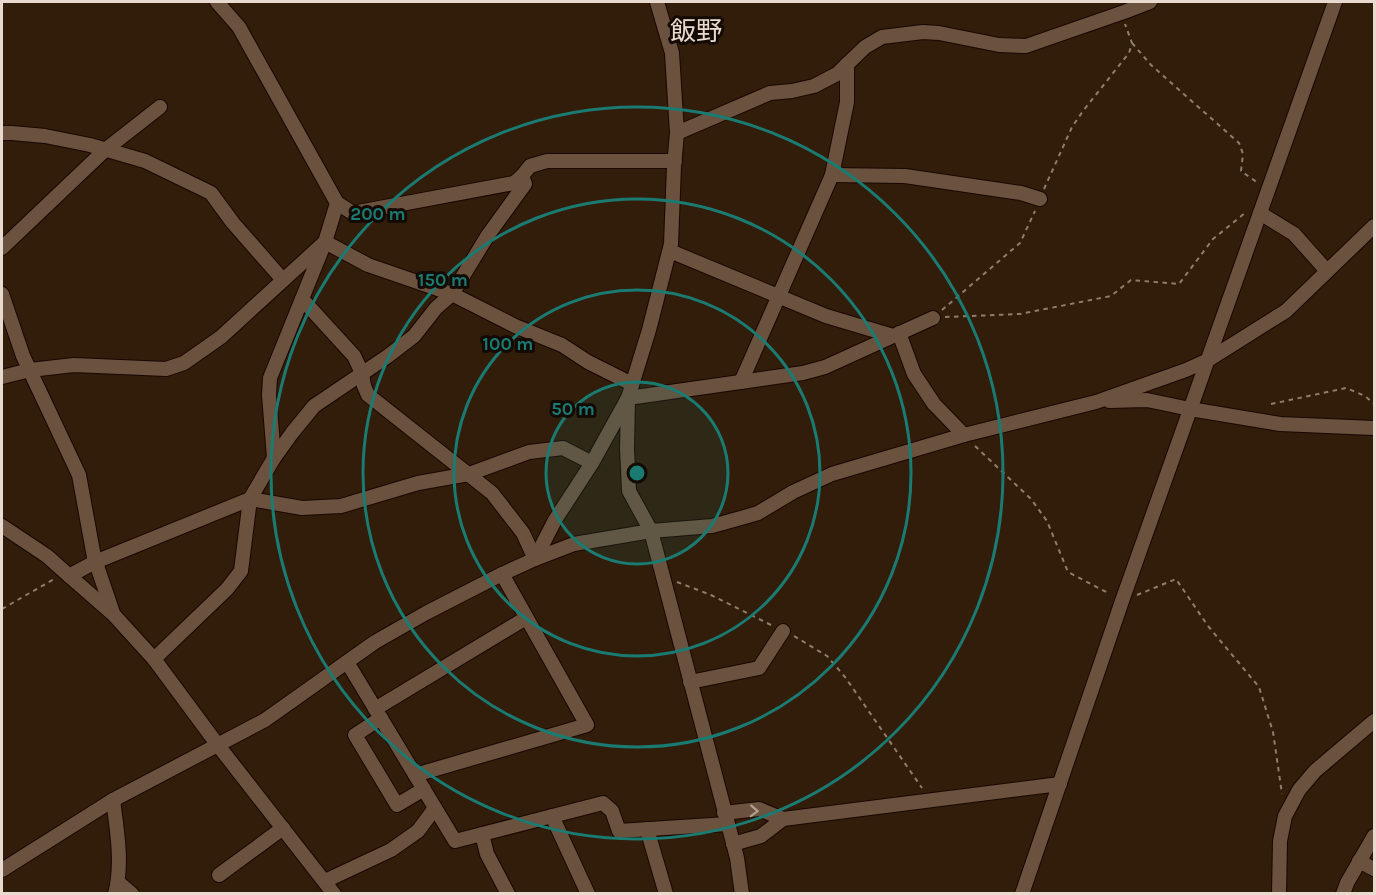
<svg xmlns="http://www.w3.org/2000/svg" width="1376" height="895" font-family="Karla,'Noto Sans JP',sans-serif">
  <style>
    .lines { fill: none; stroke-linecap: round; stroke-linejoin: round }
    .minor-casing { stroke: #190700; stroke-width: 16 }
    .path { stroke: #8f7d6e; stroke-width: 2; stroke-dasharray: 4.5 4.5; stroke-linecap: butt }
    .minor { stroke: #6a523e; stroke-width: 14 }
    .oneway { stroke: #b09d8e }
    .ring { fill: none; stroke: #1a7b73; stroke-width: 3 }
    .labels { text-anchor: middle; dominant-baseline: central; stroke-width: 6; stroke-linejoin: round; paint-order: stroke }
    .quarter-label { font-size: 26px; fill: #e9dacf; stroke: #130a04 }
    .centre { fill: #1a7b73; stroke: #130a04; stroke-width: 3 }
    .ring-label { font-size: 18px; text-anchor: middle; font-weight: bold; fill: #1a7b73; stroke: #130a04; stroke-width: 6; stroke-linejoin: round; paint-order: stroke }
  </style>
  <rect width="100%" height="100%" fill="#321d0a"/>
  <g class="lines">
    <defs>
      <g id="minor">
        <polyline points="217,2 239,27 337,203 353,213 514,183 522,176 530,166 547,161 675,161"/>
        <polyline points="657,2 672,53 677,133 674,166 671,244 649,330 628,398 627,449 629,491 651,531 737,858 742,894"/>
        <polyline points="2,133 12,133 45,136 90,145 145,161 211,193 233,223 283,280"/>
        <polyline points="677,133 770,93 792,91 814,86 837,74 865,47 882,37 923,32 939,33 999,45 1026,46 1124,12 1150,2"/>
        <polyline points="832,175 905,176 1021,193 1040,199"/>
        <polyline points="1260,213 1294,234 1327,271"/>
        <polyline points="325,242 368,265 452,294 515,326 562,345 588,362 632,384"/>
        <polyline points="2,248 105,150 160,107"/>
        <polyline points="670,251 826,316 893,336"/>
        <polyline points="2,294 23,356 79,475 94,557 113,613"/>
        <polyline points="302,299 354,356 362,373 364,386 368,395 492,493 523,533 535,559"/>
        <polyline points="899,333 914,374 934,404 964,435"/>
        <polyline points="2,377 30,370 74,365 166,369 184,363 221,337 325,242"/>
        <polyline points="741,382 832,175 847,102 847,64"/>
        <polyline points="1109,401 1147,400 1190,409 1280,424 1374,428"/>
        <polyline points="274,458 269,395 270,378 325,242 337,203"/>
        <polyline points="2,526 47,556 66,573 114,615 154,659 217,744 334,894"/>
        <polyline points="535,559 555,520 592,463 628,398 803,373 825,367 933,318"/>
        <polyline points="69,576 95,562 250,499 302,508 341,506 418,483 469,474 529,452 563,448 592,463"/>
        <polyline points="154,659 227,589 241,571 250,499 274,458 292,433 314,406 388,356 414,336 436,308 452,294 488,235 525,184 522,176"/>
        <polyline points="347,662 455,841 603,803 612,811 619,831 727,824"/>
        <polyline points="690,682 759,668 783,631"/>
        <polyline points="375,709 526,618"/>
        <polyline points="381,718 355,735 397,805 424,789"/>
        <polyline points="415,775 587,725 502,574"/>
        <path d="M 113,800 C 117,830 123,864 115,894"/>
        <polyline points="724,813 759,809 783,819 1060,784"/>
        <polyline points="552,816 588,894"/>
        <polyline points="647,829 666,894"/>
        <polyline points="482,834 487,854 508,894"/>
        <polyline points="733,844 761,836 783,819"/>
        <polyline points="1359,861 1374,869"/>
        <polyline points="2,870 113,800 265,720 375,642 426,613 502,574 535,559 574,544 651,531 712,526 741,518 758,513 793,492 832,474 964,435 1096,402 1186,370 1208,360 1286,311 1374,226"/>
        <polyline points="219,875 283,828"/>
        <polyline points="325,881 391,850 418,831 435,808"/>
        <polyline points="118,882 132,894"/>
        <polyline points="1022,894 1122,601 1335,2"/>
        <polyline points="1279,894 1280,841 1285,816 1299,790 1315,771 1374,721"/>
        <polyline points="1343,894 1347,883 1374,836"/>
      </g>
    </defs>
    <use href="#minor" class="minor-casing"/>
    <g class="path">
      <polyline points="1132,43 1151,65 1239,143 1243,154 1241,171 1258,183"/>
      <polyline points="1044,189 1072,127 1083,111 1129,53 1132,43 1125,24"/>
      <polyline points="942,310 1020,243 1035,211"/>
      <polyline points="945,317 1020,314 1111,296 1131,280 1179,284 1213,239 1245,213"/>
      <polyline points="1271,404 1346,388 1365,396 1374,404"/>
      <polyline points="975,446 1031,499 1047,521 1068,572 1110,594"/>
      <polyline points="677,582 711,595 773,626"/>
      <polyline points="1137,595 1176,579 1208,626 1259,687 1273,732 1282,794"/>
      <polyline points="2,609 54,579"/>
      <polyline points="794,636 827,656 845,677 922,788"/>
    </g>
    <use href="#minor" class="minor"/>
  </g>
  <defs><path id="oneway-chevron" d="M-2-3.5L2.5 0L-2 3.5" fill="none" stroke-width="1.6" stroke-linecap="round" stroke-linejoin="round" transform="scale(1.5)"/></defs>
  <use class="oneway" href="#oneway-chevron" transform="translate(754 811) rotate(2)"/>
  <circle cx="637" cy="473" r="91" fill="#1a7b73" fill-opacity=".12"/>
  <g class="ring">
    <circle cx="637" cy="473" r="91"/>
    <circle cx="637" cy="473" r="183"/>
    <circle cx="637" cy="473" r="274"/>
    <circle cx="637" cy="473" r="366"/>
  </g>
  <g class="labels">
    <g class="quarter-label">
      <text x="696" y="31">飯野</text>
    </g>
  </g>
  <circle cx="637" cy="473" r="9" class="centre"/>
  <g class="ring-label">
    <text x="378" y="220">200 m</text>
    <text x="443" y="286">150 m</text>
    <text x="508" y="350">100 m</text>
    <text x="573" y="415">50 m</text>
  </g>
  <rect width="1376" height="895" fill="none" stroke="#e9dacf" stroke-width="6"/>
</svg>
